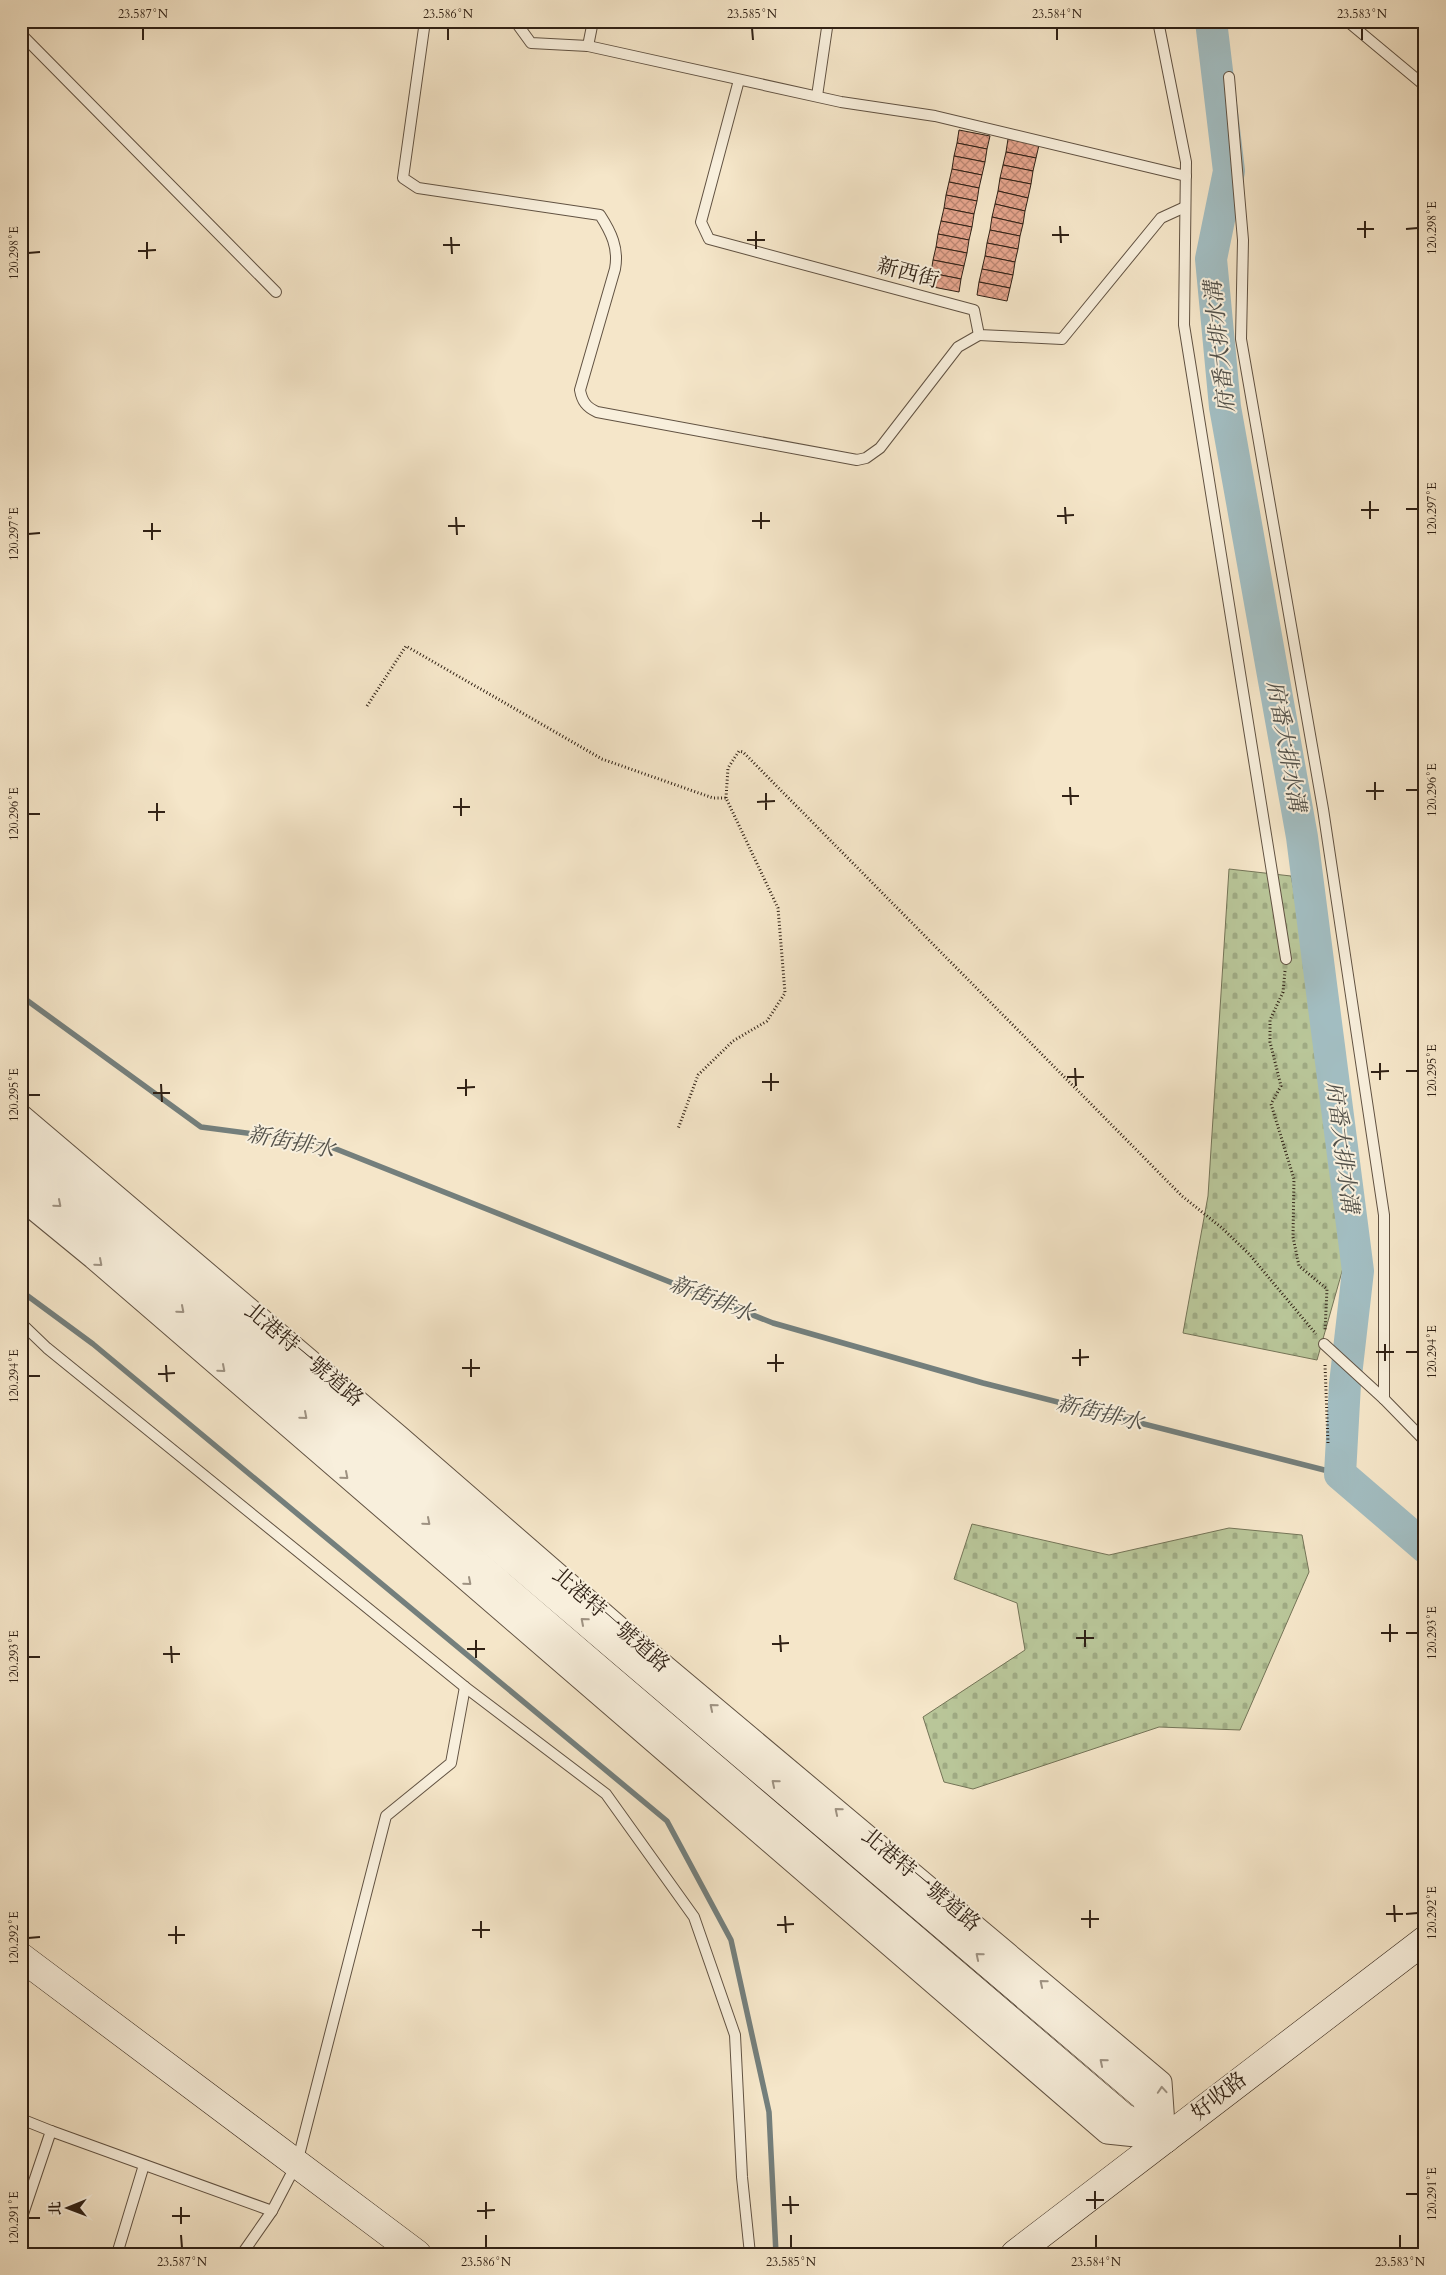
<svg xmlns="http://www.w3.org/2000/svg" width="1446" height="2275" font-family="Cardo,'Noto Serif TC',serif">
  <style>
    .cemetery { fill: url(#cemetery-stones); stroke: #747457 }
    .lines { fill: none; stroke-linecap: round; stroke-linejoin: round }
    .stream { stroke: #747f7c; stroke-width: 5.5 }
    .river { stroke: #a2bdc1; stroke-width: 32 }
    .building { fill: url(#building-cross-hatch); stroke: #302115 }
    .lane-casing { stroke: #615242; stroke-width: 12 }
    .street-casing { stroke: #615242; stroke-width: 23 }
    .secondary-casing { stroke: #302115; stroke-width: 29 }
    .path { stroke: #302115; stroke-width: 3; stroke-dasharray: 1 2.5; stroke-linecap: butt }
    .lane { stroke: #f8efdc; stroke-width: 10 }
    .street { stroke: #f8efdc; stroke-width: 21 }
    .secondary { stroke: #f8efdc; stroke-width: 28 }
    .oneway { stroke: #9e9282 }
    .ticks { fill: none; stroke: #302115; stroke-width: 2 }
    .labels { text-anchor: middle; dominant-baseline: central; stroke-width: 4; stroke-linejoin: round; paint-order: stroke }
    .street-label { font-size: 21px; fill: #302115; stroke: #f8efdc }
    .water-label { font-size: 22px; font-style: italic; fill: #525049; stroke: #f8efdc }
    .neatline { fill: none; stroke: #302115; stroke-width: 2 }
    .ticks-label { font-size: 12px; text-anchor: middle; fill: #302115 }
  </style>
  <defs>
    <pattern id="cemetery-stones" width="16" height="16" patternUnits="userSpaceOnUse" patternTransform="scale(1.25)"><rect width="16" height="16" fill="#b9c699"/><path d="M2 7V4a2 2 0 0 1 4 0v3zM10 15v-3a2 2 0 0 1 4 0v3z" fill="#9faa83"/></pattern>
    <pattern id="building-cross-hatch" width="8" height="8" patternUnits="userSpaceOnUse" patternTransform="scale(1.25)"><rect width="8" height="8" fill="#e5a48c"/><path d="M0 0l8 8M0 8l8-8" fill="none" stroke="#ba8571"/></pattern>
  </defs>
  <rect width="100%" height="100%" fill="#f5e6c9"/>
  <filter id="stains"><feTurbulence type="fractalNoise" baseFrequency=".004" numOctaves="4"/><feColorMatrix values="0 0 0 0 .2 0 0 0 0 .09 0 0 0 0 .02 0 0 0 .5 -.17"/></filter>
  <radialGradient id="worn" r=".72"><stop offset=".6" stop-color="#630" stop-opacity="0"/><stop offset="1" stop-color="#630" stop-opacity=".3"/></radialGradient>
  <g class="cemetery">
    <polygon points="1229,869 1291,876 1313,984 1345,1261 1317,1360 1183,1333 1208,1196"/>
    <polygon points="972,1524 1109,1555 1229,1528 1302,1535 1309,1572 1240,1730 1159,1727 973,1789 944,1782 923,1717 1025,1650 1017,1603 954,1579"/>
  </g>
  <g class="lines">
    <g class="stream">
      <polyline points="21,996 201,1127 321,1143 773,1323 983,1383 1340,1474"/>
      <polyline points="21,1291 93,1344 667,1821 731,1940 769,2112 776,2254"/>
    </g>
    <polyline class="river" points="1211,21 1229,171 1211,259 1225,407 1302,837 1358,1271 1345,1384 1340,1474 1425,1547"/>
  </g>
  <g class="building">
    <polygon points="959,130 990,136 987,149 957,143"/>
    <polygon points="1008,139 1039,145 1036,158 1006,152"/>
    <polygon points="957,143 987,149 985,162 954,156"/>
    <polygon points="1006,152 1036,158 1033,171 1003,165"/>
    <polygon points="954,156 985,162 982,175 952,169"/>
    <polygon points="1003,165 1033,171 1031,184 1000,178"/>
    <polygon points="952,169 982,175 979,188 949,182"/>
    <polygon points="1000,178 1031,184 1028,198 998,191"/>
    <polygon points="949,182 979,188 977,201 946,195"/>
    <polygon points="998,191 1028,198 1025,211 995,204"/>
    <polygon points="946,195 977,201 974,214 944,208"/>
    <polygon points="995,204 1025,211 1023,224 992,217"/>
    <polygon points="944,208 974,214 972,227 941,221"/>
    <polygon points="992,217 1023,224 1020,236 990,230"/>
    <polygon points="941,221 972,227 969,240 938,234"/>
    <polygon points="990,230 1020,236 1018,249 987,243"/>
    <polygon points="938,234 969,240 967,253 936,247"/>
    <polygon points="987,243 1018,249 1015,262 985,256"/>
    <polygon points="936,247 967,253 964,266 933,260"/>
    <polygon points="985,256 1015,262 1013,275 982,269"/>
    <polygon points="933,260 964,266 961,279 931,273"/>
    <polygon points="982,269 1013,275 1010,288 979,282"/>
    <polygon points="931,273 961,279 959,292 928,286"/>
    <polygon points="979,282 1010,288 1007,301 977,295"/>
  </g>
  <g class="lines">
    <defs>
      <g id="lane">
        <path d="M 425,21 L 403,178 L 418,188 L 600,215 C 611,232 619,248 615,269 L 580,390 C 582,401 586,407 597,412 L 857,460 L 866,458 L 880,448 L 958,347 L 979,335"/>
        <polyline points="515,21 531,43 588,46 841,102 935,116 1186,176"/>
        <polyline points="1158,21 1186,162 1184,325 1286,959"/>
        <polyline points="1347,21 1425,86"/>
        <polyline points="21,34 276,292"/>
        <polyline points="588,46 593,21"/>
        <polyline points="1229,77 1243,240 1241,339 1323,809 1384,1215 1384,1399 1425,1441"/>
        <polyline points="739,80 701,222 709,239 974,310 979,335 1062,339 1161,218 1185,207"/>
        <polyline points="817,96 828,21"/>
        <polyline points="21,1323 47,1348 465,1687 606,1794 694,1917 735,2035 742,2177 750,2254"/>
        <polyline points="1324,1344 1384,1399"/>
        <polyline points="21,2119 51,2131 21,2220"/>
        <polyline points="51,2131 272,2211 297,2163 386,1816 451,1763 465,1687"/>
        <polyline points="117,2254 144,2165"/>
        <polyline points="242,2254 272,2211"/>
      </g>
      <polyline id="street" points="21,1115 399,1436 628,1635 1161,2082 1165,2139 1107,2133 93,1258 21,1199"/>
      <g id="secondary">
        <polyline points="21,1141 1145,2097 1165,2139"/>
        <polyline points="21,1172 597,1668 1123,2117 1165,2139"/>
        <polyline points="21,1957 417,2254"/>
        <polyline points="1015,2254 1425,1940"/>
      </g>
    </defs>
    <use href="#lane" class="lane-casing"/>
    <use href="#street" class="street-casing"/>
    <use href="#secondary" class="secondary-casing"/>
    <g class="path">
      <polyline points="367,706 406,646 602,759 713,798 726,798 778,908 785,993 767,1021 733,1041 698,1075 678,1129"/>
      <polyline points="726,798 728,768 739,751 743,752 1182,1196 1222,1228 1249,1254 1316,1334"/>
      <polyline points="1285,971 1283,992 1270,1020 1270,1042 1281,1086 1271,1104 1294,1179 1293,1237 1299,1266 1327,1289 1325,1331"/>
      <polyline points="1325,1365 1328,1443"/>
    </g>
    <use href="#lane" class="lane"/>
    <use href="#street" class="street"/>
    <use href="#secondary" class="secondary"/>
  </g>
  <defs><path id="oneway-chevron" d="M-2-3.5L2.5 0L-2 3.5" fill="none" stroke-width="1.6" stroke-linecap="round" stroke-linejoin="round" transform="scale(1.25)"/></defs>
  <g class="oneway">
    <use href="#oneway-chevron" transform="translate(58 1204) rotate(41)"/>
    <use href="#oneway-chevron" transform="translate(99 1263) rotate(41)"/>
    <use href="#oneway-chevron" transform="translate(181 1310) rotate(41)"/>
    <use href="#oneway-chevron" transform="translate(222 1369) rotate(41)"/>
    <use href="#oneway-chevron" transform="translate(304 1416) rotate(41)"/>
    <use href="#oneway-chevron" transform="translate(345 1476) rotate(41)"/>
    <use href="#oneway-chevron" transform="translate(427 1522) rotate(41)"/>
    <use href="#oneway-chevron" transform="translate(468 1582) rotate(41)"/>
    <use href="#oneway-chevron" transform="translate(584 1621) rotate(-139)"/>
    <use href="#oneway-chevron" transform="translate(713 1707) rotate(-140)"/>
    <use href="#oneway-chevron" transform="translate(775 1783) rotate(-140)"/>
    <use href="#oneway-chevron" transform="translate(838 1811) rotate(-140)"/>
    <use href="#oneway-chevron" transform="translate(979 1956) rotate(-140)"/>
    <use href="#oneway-chevron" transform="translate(1043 1983) rotate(-140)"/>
    <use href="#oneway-chevron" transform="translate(1103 2062) rotate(-140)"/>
    <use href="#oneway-chevron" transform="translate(1162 2090) rotate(-94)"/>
  </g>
  <path class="ticks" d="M 143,28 L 143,40M 448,28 L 448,40M 752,28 L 753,40M 1057,28 L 1057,40M 1362,28 L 1362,40M 1365,221 L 1365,238M 1060,226 L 1061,243M 1357,229 L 1374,229M 1406,229 L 1418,228M 756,231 L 756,249M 1052,235 L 1069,235M 451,237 L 452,254M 747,240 L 765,240M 147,242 L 147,259M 443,245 L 460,245M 138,251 L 156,250M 28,253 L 40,252M 1370,501 L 1370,519M 1065,507 L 1066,524M 1406,509 L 1418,509M 1361,510 L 1379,510M 761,512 L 761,529M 1057,516 L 1074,515M 456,517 L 457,535M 752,521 L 770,521M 152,523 L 152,540M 448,526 L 465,526M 143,531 L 161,531M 28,534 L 40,533M 1375,782 L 1375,800M 1070,787 L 1071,805M 1406,790 L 1418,790M 1366,791 L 1384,791M 766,793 L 766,810M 1062,796 L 1079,796M 461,798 L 461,816M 757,802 L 775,801M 157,803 L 157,821M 453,807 L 470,807M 148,812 L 165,812M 28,814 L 40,814M 1380,1063 L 1380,1080M 1075,1068 L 1076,1086M 1406,1071 L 1418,1071M 1371,1072 L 1389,1071M 771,1073 L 771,1091M 1067,1077 L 1084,1077M 466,1079 L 466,1096M 762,1082 L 779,1082M 161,1084 L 162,1102M 457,1088 L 475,1087M 153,1093 L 170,1093M 28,1095 L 40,1095M 1385,1344 L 1385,1361M 1080,1349 L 1080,1366M 1376,1352 L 1394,1352M 1406,1352 L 1418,1352M 776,1354 L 776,1372M 1072,1358 L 1089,1357M 471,1359 L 471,1377M 767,1363 L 784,1363M 166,1365 L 167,1382M 462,1368 L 480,1368M 158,1374 L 175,1373M 28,1376 L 40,1376M 1390,1624 L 1390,1642M 1085,1630 L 1085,1647M 1381,1633 L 1398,1633M 1406,1633 L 1418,1633M 780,1635 L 781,1652M 1076,1638 L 1094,1638M 476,1640 L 476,1658M 772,1644 L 789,1643M 171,1646 L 172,1663M 467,1649 L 485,1649M 163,1654 L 180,1654M 28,1657 L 40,1657M 1394,1905 L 1395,1922M 1090,1910 L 1090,1928M 1386,1914 L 1403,1914M 1406,1914 L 1418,1913M 785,1916 L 786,1933M 1081,1919 L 1099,1919M 481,1921 L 481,1938M 777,1925 L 794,1924M 176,1926 L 176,1944M 472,1930 L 490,1930M 168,1935 L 185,1935M 28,1938 L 40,1937M 1095,2191 L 1095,2209M 1406,2194 L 1418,2194M 790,2196 L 791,2214M 1086,2200 L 1104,2200M 486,2202 L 486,2219M 782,2205 L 799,2205M 181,2207 L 181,2224M 477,2211 L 495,2210M 172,2216 L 190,2216M 28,2218 L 40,2218M 181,2235 L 182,2248M 486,2235 L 486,2248M 791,2235 L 791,2248M 1096,2235 L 1096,2248M 1400,2235 L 1400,2248"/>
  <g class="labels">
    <g class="street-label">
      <text transform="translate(908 273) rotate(15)">新西街</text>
      <text transform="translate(304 1355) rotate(40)">北港特一號道路</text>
      <text transform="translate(611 1620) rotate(41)">北港特一號道路</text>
      <text transform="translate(921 1880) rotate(40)">北港特一號道路</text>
      <text transform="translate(1219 2096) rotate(-38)">好收路</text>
    </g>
    <g class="water-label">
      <text transform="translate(1220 347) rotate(-96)">府番大排水溝</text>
      <text transform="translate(1286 746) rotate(80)">府番大排水溝</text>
      <text transform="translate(291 1142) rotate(11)">新街排水</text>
      <text transform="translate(1342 1147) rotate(83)">府番大排水溝</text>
      <text transform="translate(712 1299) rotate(22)">新街排水</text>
      <text transform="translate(1100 1413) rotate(14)">新街排水</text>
    </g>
  </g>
  <rect width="1446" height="2275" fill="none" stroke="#f5e6c9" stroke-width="55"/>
  <g transform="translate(68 2208) rotate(269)" stroke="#f8efdc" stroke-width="4" paint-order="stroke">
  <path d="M0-4L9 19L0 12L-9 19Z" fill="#302115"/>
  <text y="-8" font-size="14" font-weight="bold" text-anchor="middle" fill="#302115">北</text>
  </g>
  <rect x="28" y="28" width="1390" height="2220" class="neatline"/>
  <g class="ticks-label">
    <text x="143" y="18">23.587°N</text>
    <text x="448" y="18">23.586°N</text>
    <text x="752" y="18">23.585°N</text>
    <text x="1057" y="18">23.584°N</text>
    <text x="1362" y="18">23.583°N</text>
    <text transform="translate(1432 228) rotate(-90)" y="4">120.298°E</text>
    <text transform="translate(14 253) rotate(-90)" y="4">120.298°E</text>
    <text transform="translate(1432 509) rotate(-90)" y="4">120.297°E</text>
    <text transform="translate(14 534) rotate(-90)" y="4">120.297°E</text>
    <text transform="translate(1432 790) rotate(-90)" y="4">120.296°E</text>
    <text transform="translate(14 814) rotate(-90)" y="4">120.296°E</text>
    <text transform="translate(1432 1071) rotate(-90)" y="4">120.295°E</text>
    <text transform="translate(14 1095) rotate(-90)" y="4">120.295°E</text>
    <text transform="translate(1432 1352) rotate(-90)" y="4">120.294°E</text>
    <text transform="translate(14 1376) rotate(-90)" y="4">120.294°E</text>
    <text transform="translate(1432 1633) rotate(-90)" y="4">120.293°E</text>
    <text transform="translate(14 1657) rotate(-90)" y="4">120.293°E</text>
    <text transform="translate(1432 1913) rotate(-90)" y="4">120.292°E</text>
    <text transform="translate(14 1938) rotate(-90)" y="4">120.292°E</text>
    <text transform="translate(1432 2194) rotate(-90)" y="4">120.291°E</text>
    <text transform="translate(14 2218) rotate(-90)" y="4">120.291°E</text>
    <text x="182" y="2266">23.587°N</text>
    <text x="486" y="2266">23.586°N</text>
    <text x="791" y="2266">23.585°N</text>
    <text x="1096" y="2266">23.584°N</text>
    <text x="1400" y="2266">23.583°N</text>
  </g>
  <rect width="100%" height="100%" filter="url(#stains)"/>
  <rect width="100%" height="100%" fill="url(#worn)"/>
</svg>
